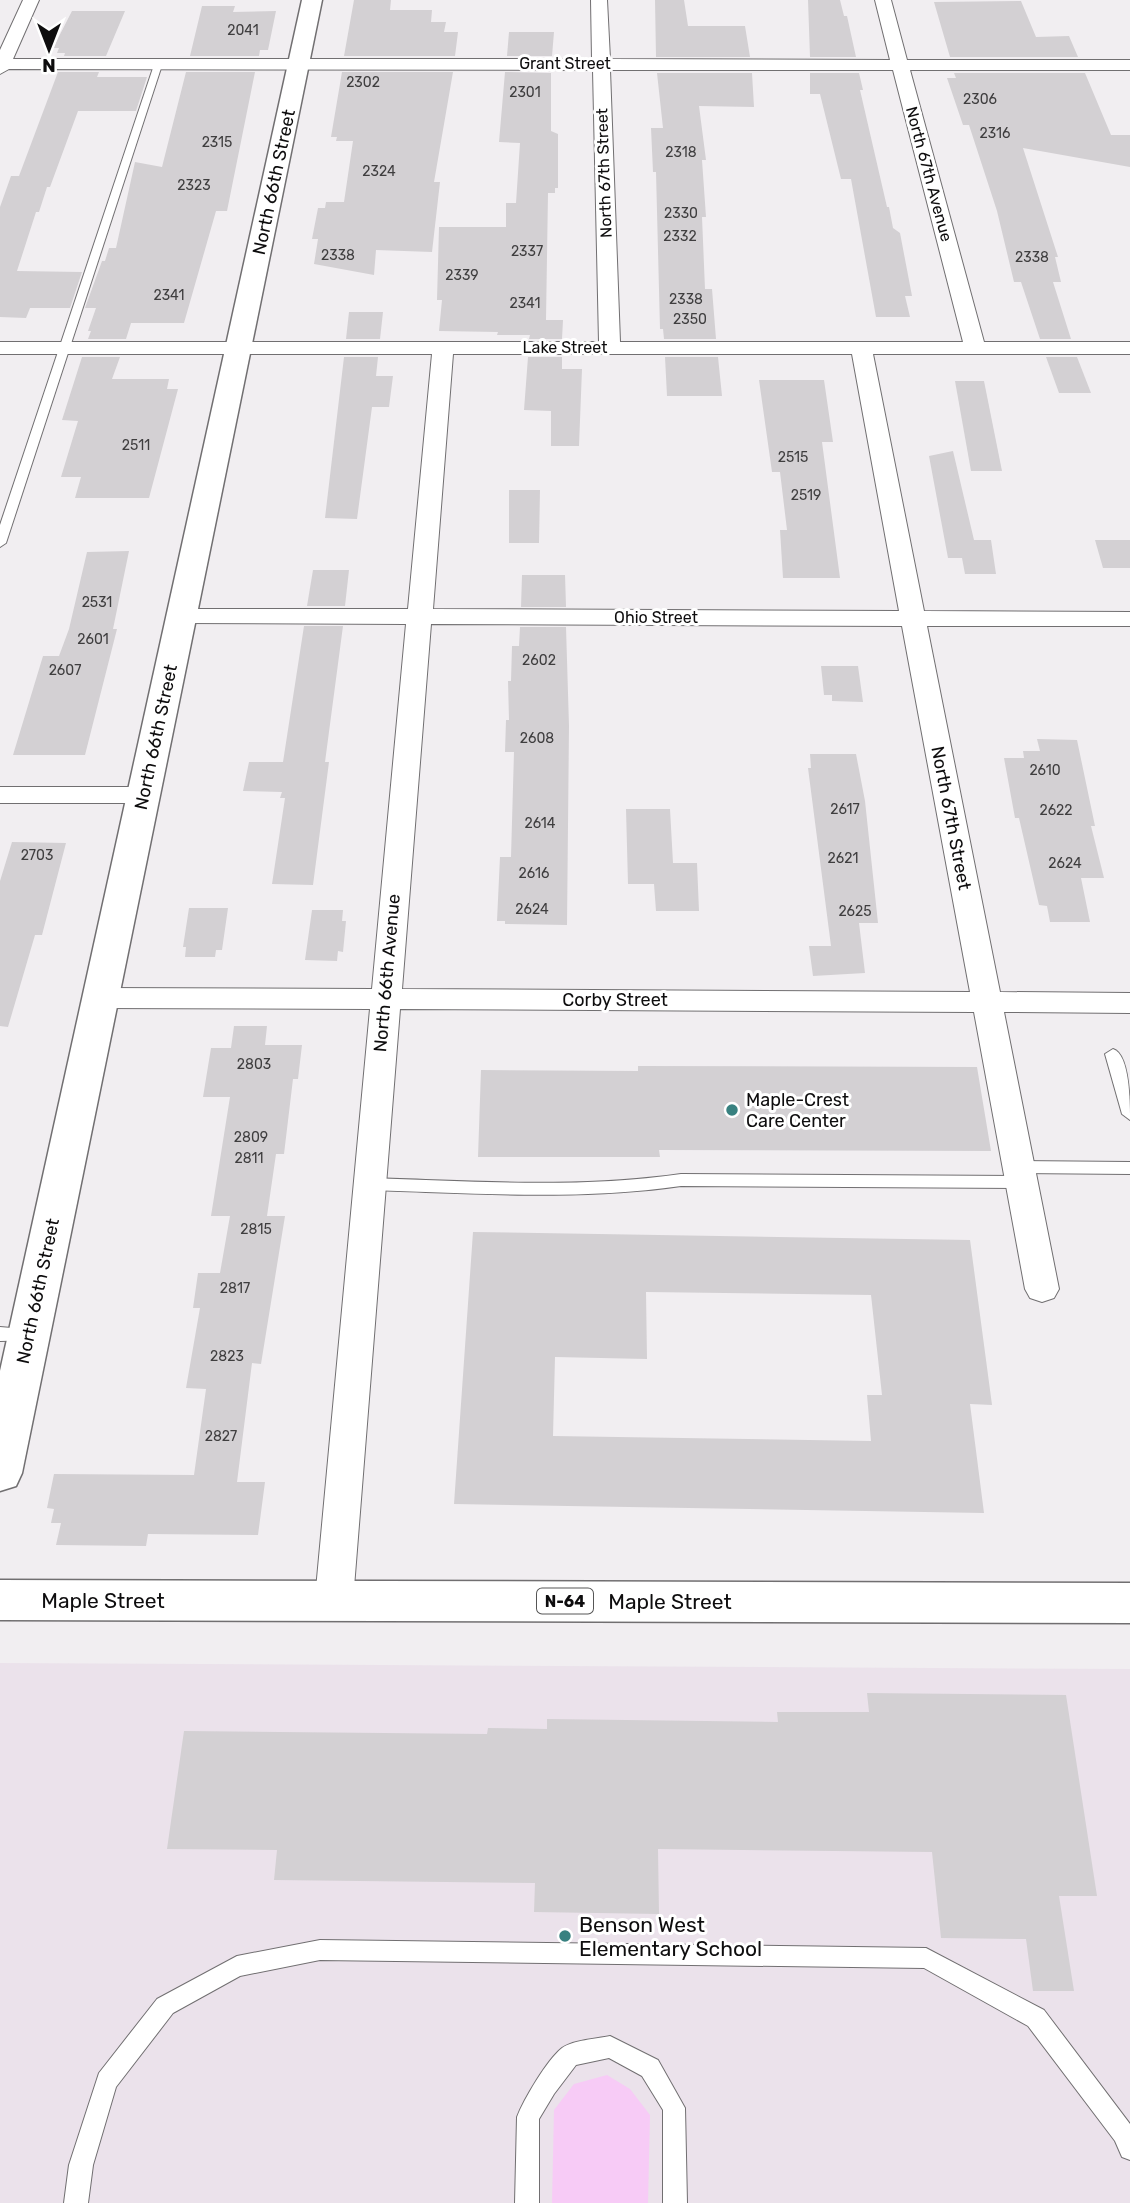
<svg xmlns="http://www.w3.org/2000/svg" width="1130" height="2203" font-family="Rubik,sans-serif">
  <style>
    .built { fill: #ebe2eb }
    .green { fill: #f7cbf6 }
    .building { fill: #d3d0d3; fill-rule: evenodd }
    .lines { fill: none; stroke-linecap: round; stroke-linejoin: round }
    .service-casing { stroke: #716f71; stroke-width: 2 }
    .minor-casing { stroke: #716f71; stroke-width: 2 }
    .tertiary-casing { stroke: #716f71; stroke-width: 3 }
    .primary-casing { stroke: #716f71; stroke-width: 3 }
    .service { fill: #fff; fill-rule: evenodd }
    .minor { fill: #fff; fill-rule: evenodd }
    .tertiary { fill: #fff; fill-rule: evenodd }
    .primary { fill: #fff; fill-rule: evenodd }
    .poi-dot { fill: #388180; stroke: #fff; stroke-width: 2.5 }
    .labels { text-anchor: middle; dominant-baseline: central; stroke-width: 6; stroke-linejoin: round; paint-order: stroke }
    .number-label { font-size: 14px; fill: #3f3e3f }
    .far-street-label { font-size: 16px; fill: #0e0d0e; stroke: #fff }
    .shield { fill: #fff; stroke: #565656; stroke-width: 2 }
    .shield-label { font-size: 16px; font-weight: bold; fill: #0e0d0e }
    .street-label { font-size: 18px; fill: #0e0d0e; stroke: #fff }
    .poi-label { font-size: 18px; fill: #0e0d0e; stroke: #fff; text-anchor: start }
    .near-street-label { font-size: 21px; fill: #0e0d0e; stroke: #fff }
    .near-poi-label { font-size: 21px; fill: #0e0d0e; stroke: #fff; text-anchor: start }
  </style>
  <rect width="100%" height="100%" fill="#f1eef1"/>
  <polygon class="built" points="0,1663 1130,1669 1130,2203 0,2203"/>
  <polygon class="green" points="607,2075 630,2089 650,2115 648,2203 552,2203 554,2110 574,2084"/>
  <g class="building">
    <polygon points="354,0 391,0 390,10 432,10 431,22 446,22 444,32 458,32 455,56 344,56"/>
    <polygon points="655,0 684,0 688,26 745,26 750,57 656,57"/>
    <polygon points="808,0 840,0 844,16 847,16 856,57 810,57"/>
    <polygon points="1021,1 1036,37 1069,36 1078,57 950,57 934,2"/>
    <polygon points="202,6 235,6 233,12 276,11 268,50 260,50 259,56 190,56"/>
    <polygon points="72,11 125,11 106,56 64,56 65,53 57,53 59,48 53,48"/>
    <polygon points="509,32 554,32 552,56 507,56"/>
    <polygon points="58,72 99,72 97,77 147,77 136,111 78,111 50,187 47,187 39,212 36,212 17,271 82,272 70,308 30,308 26,318 0,317 0,207 11,176 19,176"/>
    <polygon points="186,72 255,72 227,211 216,211 184,323 131,323 126,339 88,339 91,331 88,331 96,308 85,308 102,261 105,261 109,248 116,248 135,162 162,167"/>
    <polygon points="342,72 453,72 434,182 440,182 432,252 376,250 374,275 314,264 318,239 312,239 318,208 325,208 326,202 344,202 353,141 336,141 337,137 331,137"/>
    <polygon points="505,72 551,73 551,131 558,134 558,188 555,188 555,193 548,193 546,320 563,320 562,339 529,339 530,335 497,335 498,332 439,331 442,300 437,300 439,227 506,227 506,203 516,203 520,143 499,142"/>
    <polygon points="657,73 752,73 754,107 699,106 706,160 702,160 706,217 702,217 705,289 712,289 716,339 664,339 663,329 660,329 656,172 653,172 651,128 663,128"/>
    <polygon points="810,73 859,73 863,90 860,90 887,207 889,207 893,228 900,233 912,296 905,296 910,317 876,317 851,179 841,179 820,94 810,94"/>
    <polygon points="954,73 1085,73 1111,135 1130,135 1130,167 1023,148 1058,257 1055,257 1061,282 1053,282 1071,339 1040,339 1021,282 1014,282 997,211 969,125 963,125 947,78 956,78"/>
    <polygon points="349,312 383,312 380,339 346,339"/>
    <polygon points="82,357 120,357 112,379 169,379 167,389 178,389 149,498 75,498 81,477 61,477 78,421 62,420"/>
    <polygon points="344,357 378,357 376,376 393,376 389,407 372,407 357,519 325,518"/>
    <polygon points="528,357 562,357 562,369 582,369 579,446 551,446 551,411 524,410"/>
    <polygon points="665,357 718,357 722,396 667,396"/>
    <polygon points="1046,357 1077,357 1091,393 1059,393"/>
    <polygon points="759,380 824,380 833,442 822,442 840,578 783,578 780,530 787,530 780,472 772,472"/>
    <polygon points="955,381 984,381 1002,471 971,471"/>
    <polygon points="953,451 974,540 991,540 996,574 965,574 962,558 948,558 929,456"/>
    <polygon points="509,490 540,490 539,543 509,543"/>
    <polygon points="1095,540 1130,540 1130,568 1103,568"/>
    <polygon points="129,551 113,629 117,629 85,755 13,755 43,656 59,656 69,629 87,552"/>
    <polygon points="313,570 349,570 345,606 307,606"/>
    <polygon points="522,575 565,575 566,607 521,607"/>
    <polygon points="304,626 343,626 325,762 329,762 313,885 272,884 285,798 280,798 282,792 243,791 249,762 283,762"/>
    <polygon points="520,627 566,627 569,726 567,925 505,924 505,921 497,921 500,857 511,857 514,752 505,752 506,720 509,720 508,681 511,681 512,646 519,646"/>
    <polygon points="821,666 858,666 863,702 832,701 832,695 824,695"/>
    <polygon points="1037,739 1077,740 1095,826 1091,826 1104,878 1081,878 1090,922 1050,922 1047,906 1039,905 1019,818 1015,818 1004,758 1024,758 1023,751 1040,751"/>
    <polygon points="810,754 856,754 865,801 878,923 859,923 865,973 813,976 809,946 831,946 808,768 811,768"/>
    <polygon points="626,809 670,809 673,863 697,863 699,911 656,911 654,884 628,884"/>
    <polygon points="12,842 66,843 42,935 35,935 8,1027 0,1026 0,881"/>
    <polygon points="189,908 228,908 222,950 216,950 215,957 185,957 186,947 183,947"/>
    <polygon points="312,910 343,910 342,921 346,921 343,952 338,951 337,961 305,960"/>
    <polygon points="234,1026 267,1026 265,1045 302,1045 298,1079 293,1079 284,1154 276,1154 267,1216 285,1216 261,1364 252,1363 237,1482 265,1482 258,1535 148,1534 146,1546 56,1545 61,1523 51,1523 54,1509 47,1508 54,1474 194,1475 206,1389 186,1388 200,1308 193,1308 198,1273 220,1273 230,1216 211,1216 230,1097 203,1097 211,1048 231,1048"/>
    <polygon points="638,1066 977,1067 991,1151 659,1150 660,1157 478,1157 481,1070 638,1071"/>
    <path d="M 473,1232 L 970,1240 L 992,1405 L 970,1404 L 984,1513 L 454,1504 ZM 646,1292 L 871,1295 L 882,1395 L 867,1395 L 871,1441 L 553,1436 L 555,1357 L 647,1359 Z"/>
    <polygon points="867,1693 1066,1695 1097,1896 1059,1896 1074,1991 1033,1991 1026,1939 941,1938 932,1852 658,1849 659,1914 534,1912 535,1883 274,1880 277,1850 167,1849 184,1731 487,1734 488,1728 547,1729 547,1719 778,1722 777,1712 869,1712"/>
  </g>
  <g class="lines">
    <defs>
      <g id="service">
        <polygon points="158,62 162,65 6,543 0,547 0,525 154,65"/>
        <path d="M 1113,1049 C 1130,1054 1130,1103 1130,1120 L 1122,1114 L 1105,1054 Z"/>
        <polygon points="1018,1161 1130,1162 1130,1174 1018,1173 1010,1167"/>
        <path d="M 681,1174 L 1021,1176 L 1027,1178 L 1029,1182 L 1027,1186 L 1021,1188 L 681,1186 C 577,1201 474,1193 369,1190 L 363,1188 L 361,1184 L 363,1180 L 369,1178 C 474,1181 577,1189 681,1174 Z"/>
        <polygon points="0,1327 35,1330 38,1335 35,1340 0,1341"/>
        <polygon points="320,1940 926,1948 1044,2010 1130,2124 1130,2160 1122,2157 1115,2141 1028,2026 924,1968 320,1960 240,1976 173,2013 116,2087 93,2165 88,2203 64,2203 69,2165 99,2073 157,1999 237,1956"/>
        <path d="M 610,2036 L 658,2060 L 685,2108 L 687,2203 L 663,2203 L 663,2110 L 642,2076 L 609,2058 L 576,2065 L 554,2094 L 539,2119 L 539,2203 L 515,2203 L 517,2117 C 524,2099 547,2060 562,2048 C 573,2040 596,2039 610,2036 Z"/>
      </g>
      <g id="minor">
        <path d="M 23,0 L 39,0 L 13,59 L 592,59 L 591,0 L 607,0 L 610,59 L 890,60 L 875,0 L 891,0 L 907,60 L 1130,60 L 1130,70 L 910,70 L 984,342 L 1130,342 L 1130,354 L 873,354 L 924,611 L 1130,612 L 1130,626 L 927,626 L 1000,992 L 1130,993 L 1130,1013 L 1004,1012 L 1059,1289 L 1054,1298 L 1042,1302 L 1030,1298 L 1025,1289 L 974,1012 L 400,1009 L 353,1600 L 348,1611 L 334,1616 L 320,1611 L 315,1600 L 370,1009 L 100,1008 L 89,1005 L 85,998 L 89,991 L 100,988 L 372,989 L 406,624 L 182,623 L 173,621 L 170,616 L 173,611 L 182,609 L 408,609 L 432,354 L 0,354 L 0,342 L 599,342 L 593,70 L 9,69 L 0,74 L 0,50 ZM 610,70 L 893,70 L 963,342 L 620,342 ZM 453,354 L 852,354 L 899,611 L 433,609 ZM 431,624 L 902,626 L 970,992 L 402,989 Z"/>
        <polygon points="0,787 143,787 153,789 157,795 153,801 143,803 0,803"/>
      </g>
      <polygon id="tertiary" points="302,0 322,0 22,1473 16,1486 0,1491 0,1371"/>
      <polygon id="primary" points="0,1580 1130,1583 1130,1623 0,1620"/>
    </defs>
    <use href="#service" class="service-casing"/>
    <use href="#minor" class="minor-casing"/>
    <use href="#tertiary" class="tertiary-casing"/>
    <use href="#primary" class="primary-casing"/>
    <use href="#service" class="service"/>
    <use href="#minor" class="minor"/>
    <use href="#tertiary" class="tertiary"/>
    <use href="#primary" class="primary"/>
  </g>
  <g class="poi-dot">
    <circle cx="732" cy="1110" r="7"/>
    <circle cx="565" cy="1936" r="7"/>
  </g>
  <g class="labels">
    <g class="number-label">
      <text x="243" y="30">2041</text>
      <text x="363" y="82">2302</text>
      <text x="525" y="92">2301</text>
      <text x="980" y="99">2306</text>
      <text x="995" y="133">2316</text>
      <text x="217" y="142">2315</text>
      <text x="681" y="152">2318</text>
      <text x="379" y="171">2324</text>
      <text x="194" y="185">2323</text>
      <text x="681" y="213">2330</text>
      <text x="680" y="236">2332</text>
      <text x="527" y="251">2337</text>
      <text x="338" y="255">2338</text>
      <text x="1032" y="257">2338</text>
      <text x="462" y="275">2339</text>
      <text x="169" y="295">2341</text>
      <text x="686" y="299">2338</text>
      <text x="525" y="303">2341</text>
      <text x="690" y="319">2350</text>
      <text x="136" y="445">2511</text>
      <text x="793" y="457">2515</text>
      <text x="806" y="495">2519</text>
      <text x="97" y="602">2531</text>
      <text x="93" y="639">2601</text>
      <text x="539" y="660">2602</text>
      <text x="65" y="670">2607</text>
      <text x="537" y="738">2608</text>
      <text x="1045" y="770">2610</text>
      <text x="845" y="809">2617</text>
      <text x="1056" y="810">2622</text>
      <text x="540" y="823">2614</text>
      <text x="37" y="855">2703</text>
      <text x="843" y="858">2621</text>
      <text x="1065" y="863">2624</text>
      <text x="534" y="873">2616</text>
      <text x="532" y="909">2624</text>
      <text x="855" y="911">2625</text>
      <text x="254" y="1064">2803</text>
      <text x="251" y="1137">2809</text>
      <text x="249" y="1158">2811</text>
      <text x="256" y="1229">2815</text>
      <text x="235" y="1288">2817</text>
      <text x="227" y="1356">2823</text>
      <text x="221" y="1436">2827</text>
    </g>
    <g class="far-street-label">
      <text x="565" y="63">Grant Street</text>
      <text transform="translate(604 173) rotate(-92)">North 67th Street</text>
      <text transform="translate(929 174) rotate(75)">North 67th Avenue</text>
      <text x="565" y="347">Lake Street</text>
      <text x="656" y="617">Ohio Street</text>
    </g>
    <rect class="shield" x="537" y="1588.5" width="56" height="25" rx="5"/>
    <g class="shield-label">
      <text x="565" y="1601">N-64</text>
    </g>
    <g class="street-label">
      <text transform="translate(274 182) rotate(-78)">North 66th Street</text>
      <text transform="translate(156 737) rotate(-78)">North 66th Street</text>
      <text transform="translate(951 818) rotate(79)">North 67th Street</text>
      <text transform="translate(387 973) rotate(-85)">North 66th Avenue</text>
      <text x="615" y="1000">Corby Street</text>
      <text transform="translate(38 1291) rotate(-78)">North 66th Street</text>
    </g>
    <g class="poi-label">
      <text x="746" y="1100">Maple-Crest<tspan x="746" dy="21">Care Center</tspan></text>
    </g>
    <g class="near-street-label">
      <text x="103" y="1600">Maple Street</text>
      <text x="670" y="1601">Maple Street</text>
    </g>
    <g class="near-poi-label">
      <text x="579" y="1924">Benson West<tspan x="579" dy="24">Elementary School</tspan></text>
    </g>
  </g>
  <g transform="translate(49 49) rotate(180)" stroke="#ffffff" stroke-width="5" paint-order="stroke">
  <path d="M0-5L12 26L0 18L-12 26Z" fill="#0e0d0e"/>
  <text y="-10" font-size="19" font-weight="bold" text-anchor="middle" fill="#0e0d0e">N</text>
  </g>
</svg>
